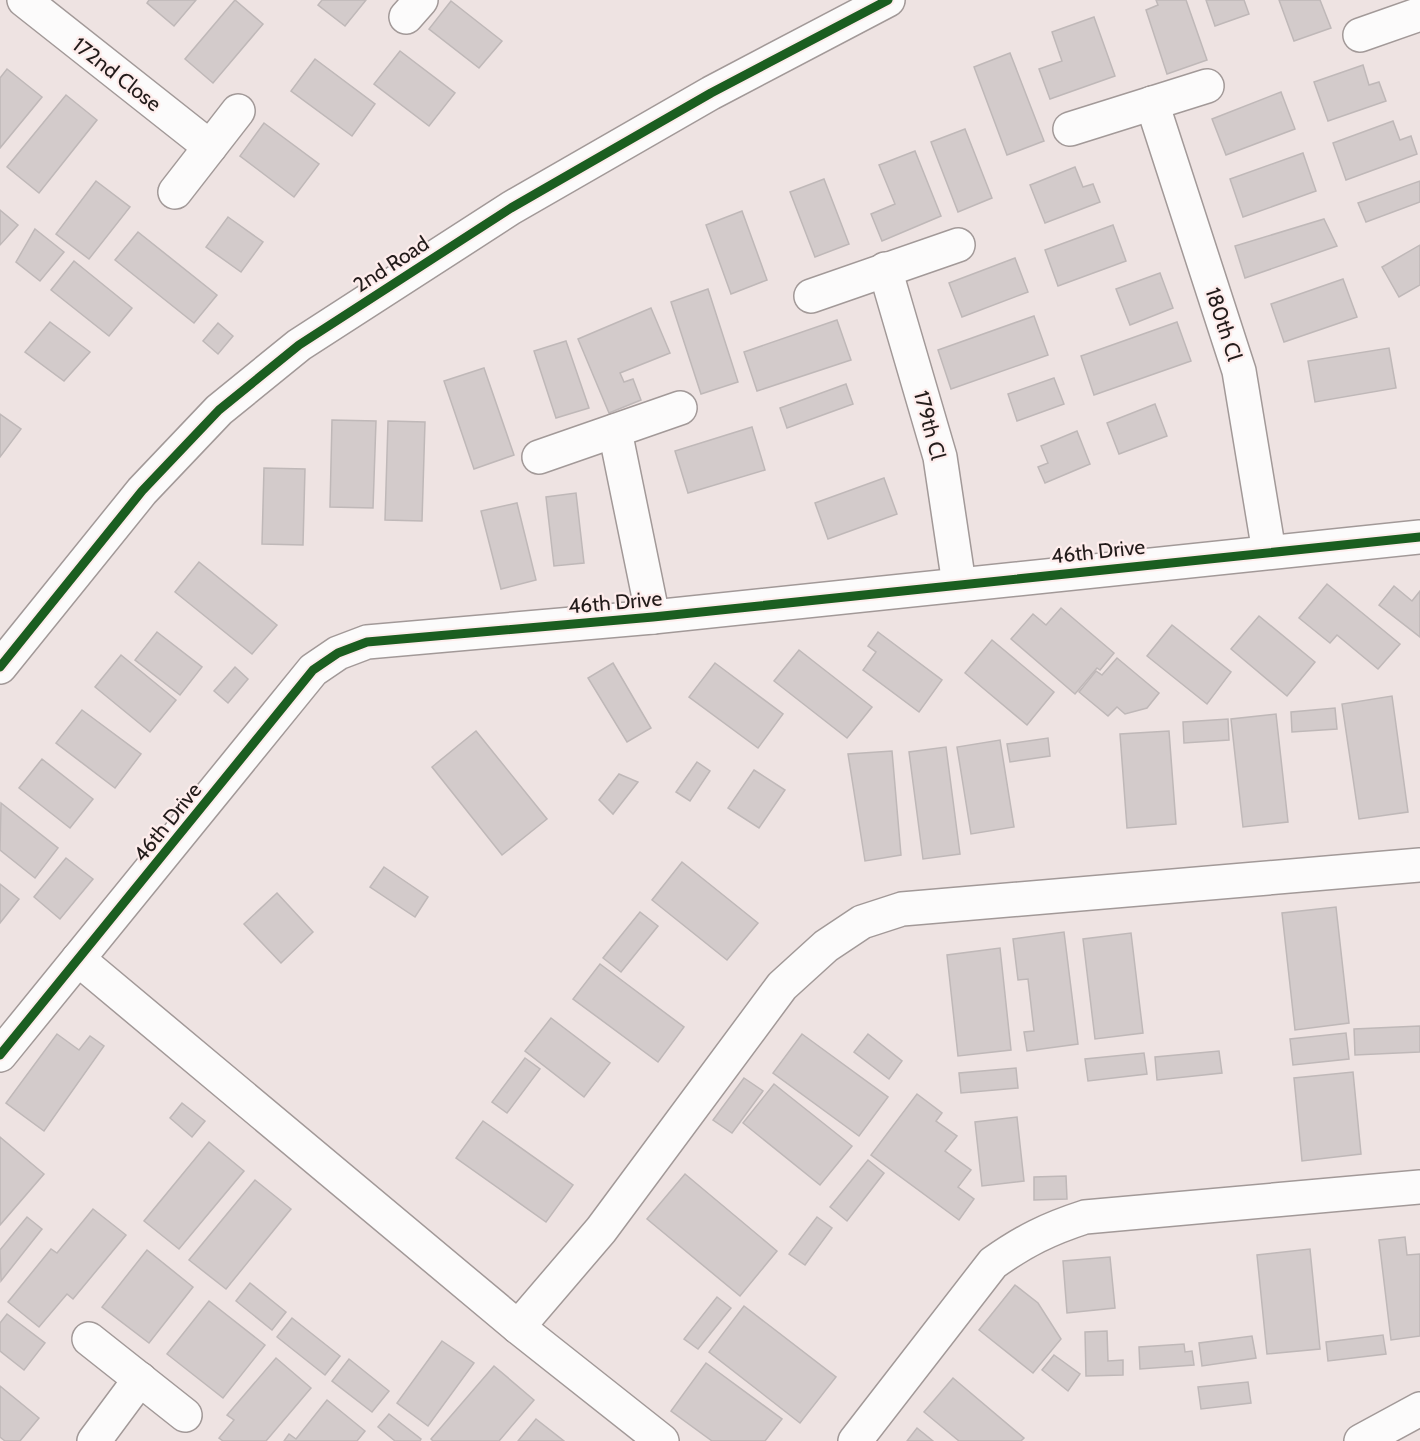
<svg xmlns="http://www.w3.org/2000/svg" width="1420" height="1441" font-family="Cabin,sans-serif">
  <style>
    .building { fill: #d3cbcb; stroke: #bfb8b8; stroke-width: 1.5 }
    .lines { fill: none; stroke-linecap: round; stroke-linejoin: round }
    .minor-casing { stroke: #a29998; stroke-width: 36 }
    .minor { stroke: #fcfbfb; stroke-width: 33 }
    .cycleway-casing { stroke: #feedec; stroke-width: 13 }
    .cycleway { stroke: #1b5e20; stroke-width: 9 }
    .labels { text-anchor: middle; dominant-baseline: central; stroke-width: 4.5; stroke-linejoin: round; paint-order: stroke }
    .street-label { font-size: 21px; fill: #221b1a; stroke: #feedec }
  </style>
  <rect width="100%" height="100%" fill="#eee3e2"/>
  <g class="building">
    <polygon points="149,0 196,0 174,26 147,3"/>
    <polygon points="235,0 263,24 213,83 185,59"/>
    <polygon points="322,0 366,0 345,26 318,5"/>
    <polygon points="1156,0 1186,0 1207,60 1167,74 1146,10 1158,5"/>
    <polygon points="1206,0 1244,0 1249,14 1215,26"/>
    <polygon points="1279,0 1320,0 1331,28 1294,41"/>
    <polygon points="451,1 502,41 479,68 429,29"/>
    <polygon points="1094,17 1115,76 1050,99 1039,69 1062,61 1052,32"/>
    <polygon points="400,51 455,93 429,126 374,84"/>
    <polygon points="1010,53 1044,141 1007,155 974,67"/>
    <polygon points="315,59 375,104 352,136 291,91"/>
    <polygon points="1363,65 1369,85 1379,82 1386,101 1328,121 1314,82"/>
    <polygon points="7,69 42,97 0,148 0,78"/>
    <polygon points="1281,92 1295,129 1226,155 1212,119"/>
    <polygon points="66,95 97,120 39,193 7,167"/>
    <polygon points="1393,121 1400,140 1411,136 1417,154 1346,180 1333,143"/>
    <polygon points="264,123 319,164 294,197 240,156"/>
    <polygon points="965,129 992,198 958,212 931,142"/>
    <polygon points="915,151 941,216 882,241 871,214 895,204 879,165"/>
    <polygon points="1303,153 1316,191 1243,217 1230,179"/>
    <polygon points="1075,167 1083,187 1093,184 1100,202 1045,223 1030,185"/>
    <polygon points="824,179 849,244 815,257 790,192"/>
    <polygon points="96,181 130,207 89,259 56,234"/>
    <polygon points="1420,181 1420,202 1366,222 1358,203"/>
    <polygon points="0,210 18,225 0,245"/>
    <polygon points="742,211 767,280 731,294 706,225"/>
    <polygon points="228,217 263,242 241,272 206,247"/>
    <polygon points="1324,219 1337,246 1245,278 1235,246"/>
    <polygon points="1113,225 1126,261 1058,286 1045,250"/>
    <polygon points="35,229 64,252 40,281 16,262"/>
    <polygon points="138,232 217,295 194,323 115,260"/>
    <polygon points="1420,245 1420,285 1399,297 1382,267"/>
    <polygon points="1015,258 1028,292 962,317 949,283"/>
    <polygon points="74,261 132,308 109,336 51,290"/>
    <polygon points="1160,273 1173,308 1130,325 1116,289"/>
    <polygon points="1343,279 1357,317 1284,342 1271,304"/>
    <polygon points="708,289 738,382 701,394 671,302"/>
    <polygon points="651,308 670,353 620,373 624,382 633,379 641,400 609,413 578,339"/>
    <polygon points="1034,316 1048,355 951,389 938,350"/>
    <polygon points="837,320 851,360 757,391 744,352"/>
    <polygon points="50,322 90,352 64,381 25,352"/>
    <polygon points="1177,322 1191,361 1094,395 1081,356"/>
    <polygon points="218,323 233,336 218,354 203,341"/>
    <polygon points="566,341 589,408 556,418 534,351"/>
    <polygon points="1389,348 1396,388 1315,402 1308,361"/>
    <polygon points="484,368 514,455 474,469 444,381"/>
    <polygon points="1054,378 1064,404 1017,421 1008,394"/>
    <polygon points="846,384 853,404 787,428 780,408"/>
    <polygon points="1155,404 1167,436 1119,454 1107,423"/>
    <polygon points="0,414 21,429 0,457"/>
    <polygon points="332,420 376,421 373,508 330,507"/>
    <polygon points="388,421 425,422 422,521 385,520"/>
    <polygon points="752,427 765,470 688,493 675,451"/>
    <polygon points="1077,431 1090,464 1045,483 1038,467 1048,463 1041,446"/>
    <polygon points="264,468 305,469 303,545 262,544"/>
    <polygon points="884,478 897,514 828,539 815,503"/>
    <polygon points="576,493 584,563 554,566 546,497"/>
    <polygon points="517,503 536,580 501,589 481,511"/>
    <polygon points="199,562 277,625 252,654 175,592"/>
    <polygon points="1327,584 1400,644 1378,669 1337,635 1330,643 1299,618"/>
    <polygon points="1394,586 1412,601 1420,591 1420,637 1379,605"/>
    <polygon points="1061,608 1114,653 1100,670 1097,668 1075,694 1011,639 1033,614 1046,625"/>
    <polygon points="1259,616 1315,662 1287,696 1231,649"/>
    <polygon points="1172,625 1231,672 1207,704 1147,656"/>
    <polygon points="157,632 202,667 180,695 135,660"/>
    <polygon points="878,632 942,680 919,712 863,670 876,652 868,646"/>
    <polygon points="992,640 1054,692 1027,725 965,673"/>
    <polygon points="799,650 872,707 847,738 774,681"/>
    <polygon points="121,655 176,700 150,732 95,687"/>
    <polygon points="1117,658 1159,693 1147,708 1125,714 1117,707 1108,716 1079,692 1096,671 1102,675"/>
    <polygon points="613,663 651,728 627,742 588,678"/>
    <polygon points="715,663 783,714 758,748 689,697"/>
    <polygon points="235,667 248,679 228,703 214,691"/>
    <polygon points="1392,696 1408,812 1359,819 1342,704"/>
    <polygon points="1335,708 1337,729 1292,732 1291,712"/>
    <polygon points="82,710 141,754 115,788 56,743"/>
    <polygon points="1276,714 1288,822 1243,827 1231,719"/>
    <polygon points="1228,719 1229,740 1184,743 1183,722"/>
    <polygon points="476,731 547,819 502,855 432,767"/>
    <polygon points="1169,731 1176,824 1127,828 1120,734"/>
    <polygon points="1048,738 1050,756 1010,762 1007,744"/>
    <polygon points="1000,740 1014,827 971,834 957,747"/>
    <polygon points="946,747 960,854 923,859 909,752"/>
    <polygon points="892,751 901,855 865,861 848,754"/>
    <polygon points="42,759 93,799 70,828 19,788"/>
    <polygon points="697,762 710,771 690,801 676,792"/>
    <polygon points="754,770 785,790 759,828 728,808"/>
    <polygon points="619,774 638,782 613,814 599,800"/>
    <polygon points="1,803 58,848 35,878 0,850"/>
    <polygon points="66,858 93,879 60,919 34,897"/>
    <polygon points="682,862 758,923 727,960 652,900"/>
    <polygon points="384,867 428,897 415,917 370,887"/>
    <polygon points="0,884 19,899 0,923"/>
    <polygon points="277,893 313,932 281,963 244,924"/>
    <polygon points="1336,907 1349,1023 1295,1030 1282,913"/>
    <polygon points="640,912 658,926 621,972 603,958"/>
    <polygon points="1064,932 1078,1044 1027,1051 1024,1032 1034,1031 1028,979 1018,980 1013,939"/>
    <polygon points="1131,933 1143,1033 1095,1039 1083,939"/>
    <polygon points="1000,948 1011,1050 958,1056 947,955"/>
    <polygon points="600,964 684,1027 658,1062 573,999"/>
    <polygon points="551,1018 610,1063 584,1097 525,1051"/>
    <polygon points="1420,1026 1420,1052 1355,1055 1354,1029"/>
    <polygon points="1346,1033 1349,1059 1293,1065 1290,1039"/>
    <polygon points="57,1034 79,1050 90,1036 104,1046 44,1131 6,1103"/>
    <polygon points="802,1034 888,1097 859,1136 773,1073"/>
    <polygon points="868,1034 902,1061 889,1079 854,1052"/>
    <polygon points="1219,1051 1222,1073 1157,1080 1155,1057"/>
    <polygon points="1144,1053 1147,1074 1088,1081 1085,1059"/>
    <polygon points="525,1058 540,1069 507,1113 492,1102"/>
    <polygon points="1016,1068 1018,1088 961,1093 959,1073"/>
    <polygon points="1353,1072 1361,1154 1302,1161 1294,1078"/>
    <polygon points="744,1078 763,1091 732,1133 713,1120"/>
    <polygon points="774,1084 852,1146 820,1185 743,1123"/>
    <polygon points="917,1094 942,1113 936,1121 957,1136 945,1151 971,1170 958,1187 974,1199 959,1220 871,1155"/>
    <polygon points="182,1103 205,1121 192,1137 170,1118"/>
    <polygon points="1017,1117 1024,1181 982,1186 975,1122"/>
    <polygon points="483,1121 573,1185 546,1222 456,1158"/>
    <polygon points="0,1137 44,1174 0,1225"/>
    <polygon points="209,1142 244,1171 179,1249 144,1221"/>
    <polygon points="868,1160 884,1173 847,1221 830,1207"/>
    <polygon points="685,1174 777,1251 740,1296 647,1219"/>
    <polygon points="1066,1176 1067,1199 1034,1200 1034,1177"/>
    <polygon points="255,1180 291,1209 226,1289 189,1260"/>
    <polygon points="93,1209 126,1235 73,1299 67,1294 39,1327 8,1302 51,1249 57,1253"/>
    <polygon points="27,1217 42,1229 1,1281 0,1250"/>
    <polygon points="817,1217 832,1228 805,1265 789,1254"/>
    <polygon points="1405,1237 1407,1255 1420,1254 1420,1336 1391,1340 1379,1240"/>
    <polygon points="1310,1249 1320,1349 1267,1354 1257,1255"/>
    <polygon points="147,1250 193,1287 149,1343 102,1307"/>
    <polygon points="1110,1257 1115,1308 1067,1313 1063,1261"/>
    <polygon points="250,1283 286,1312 272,1330 236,1301"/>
    <polygon points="1015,1285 1038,1303 1061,1339 1033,1373 979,1330"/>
    <polygon points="717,1297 731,1308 698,1349 684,1339"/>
    <polygon points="209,1301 265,1345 223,1398 167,1354"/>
    <polygon points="744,1306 836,1377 800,1423 709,1352"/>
    <polygon points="7,1314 45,1343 24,1370 0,1351 0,1323"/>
    <polygon points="292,1318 340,1356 325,1375 277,1337"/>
    <polygon points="1107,1331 1108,1361 1123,1360 1123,1375 1086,1376 1085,1332"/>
    <polygon points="1383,1335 1386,1354 1328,1361 1326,1342"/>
    <polygon points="1252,1336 1256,1358 1202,1366 1199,1343"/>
    <polygon points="442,1341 474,1363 428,1426 397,1403"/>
    <polygon points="1184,1344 1185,1352 1192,1351 1194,1365 1140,1369 1139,1347"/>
    <polygon points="1054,1355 1080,1374 1068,1391 1042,1370"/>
    <polygon points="276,1358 311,1388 266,1441 223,1441 219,1438 234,1420 227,1415"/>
    <polygon points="349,1359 389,1391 372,1412 332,1381"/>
    <polygon points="706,1363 782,1419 765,1441 712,1441 671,1411"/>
    <polygon points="494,1366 534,1400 499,1441 433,1441 431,1439"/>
    <polygon points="953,1378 1024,1438 1021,1441 959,1441 924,1412"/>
    <polygon points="1248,1382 1251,1403 1201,1409 1198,1387"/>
    <polygon points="0,1386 39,1418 20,1441 5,1441 0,1437"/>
    <polygon points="327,1400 365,1431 357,1441 284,1441 289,1434 296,1439"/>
    <polygon points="389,1414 421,1439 420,1441 395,1441 378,1427"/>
    <polygon points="536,1419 564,1441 518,1441"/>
    <polygon points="917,1428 933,1441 907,1441"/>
  </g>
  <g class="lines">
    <defs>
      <g id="minor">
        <polyline points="24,0 210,147"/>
        <polyline points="406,17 421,0"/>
        <polyline points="1360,35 1420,14"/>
        <polyline points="1152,103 1239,371 1269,552"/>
        <polyline points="1070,129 1207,86"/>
        <polyline points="175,192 238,111"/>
        <polyline points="885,269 940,457 959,584"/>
        <polyline points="811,296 958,245"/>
        <polyline points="615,431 653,617"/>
        <polyline points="539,457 680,408"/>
        <polyline points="0,667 142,491 219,410 299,345 511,208 711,93 888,0"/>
        <polyline points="78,959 518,1327 662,1441"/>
        <polyline points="0,1055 313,670 338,653 367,642 653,617 1420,537"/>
        <polyline points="518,1327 601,1230 782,986 826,946 862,922 902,909 1420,865"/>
        <polyline points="89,1339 185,1415"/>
        <polyline points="94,1441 140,1379"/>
        <path d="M 855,1441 L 993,1263 C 1024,1241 1048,1229 1085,1217 L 1420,1187"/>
        <polyline points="1361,1441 1420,1409"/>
      </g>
    </defs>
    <use href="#minor" class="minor-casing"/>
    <use href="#minor" class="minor"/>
    <defs>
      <g id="cycleway">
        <polyline points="0,667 142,491 219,410 299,345 511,208 711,93 888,0"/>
        <polyline points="0,1055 313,670 338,653 367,642 653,617 1420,537"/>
      </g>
    </defs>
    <use href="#cycleway" class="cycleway-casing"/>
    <use href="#cycleway" class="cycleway"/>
  </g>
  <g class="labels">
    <g class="street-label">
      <text transform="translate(117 74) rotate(38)">172nd Close</text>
      <text transform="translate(391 264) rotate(-33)">2nd Road</text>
      <text transform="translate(1224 324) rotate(72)">180th Cl</text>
      <text transform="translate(930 425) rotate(75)">179th Cl</text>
      <text transform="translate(1098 551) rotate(-6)">46th Drive</text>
      <text transform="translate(615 602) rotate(-5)">46th Drive</text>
      <text transform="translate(167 822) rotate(-51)">46th Drive</text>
    </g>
  </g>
</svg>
